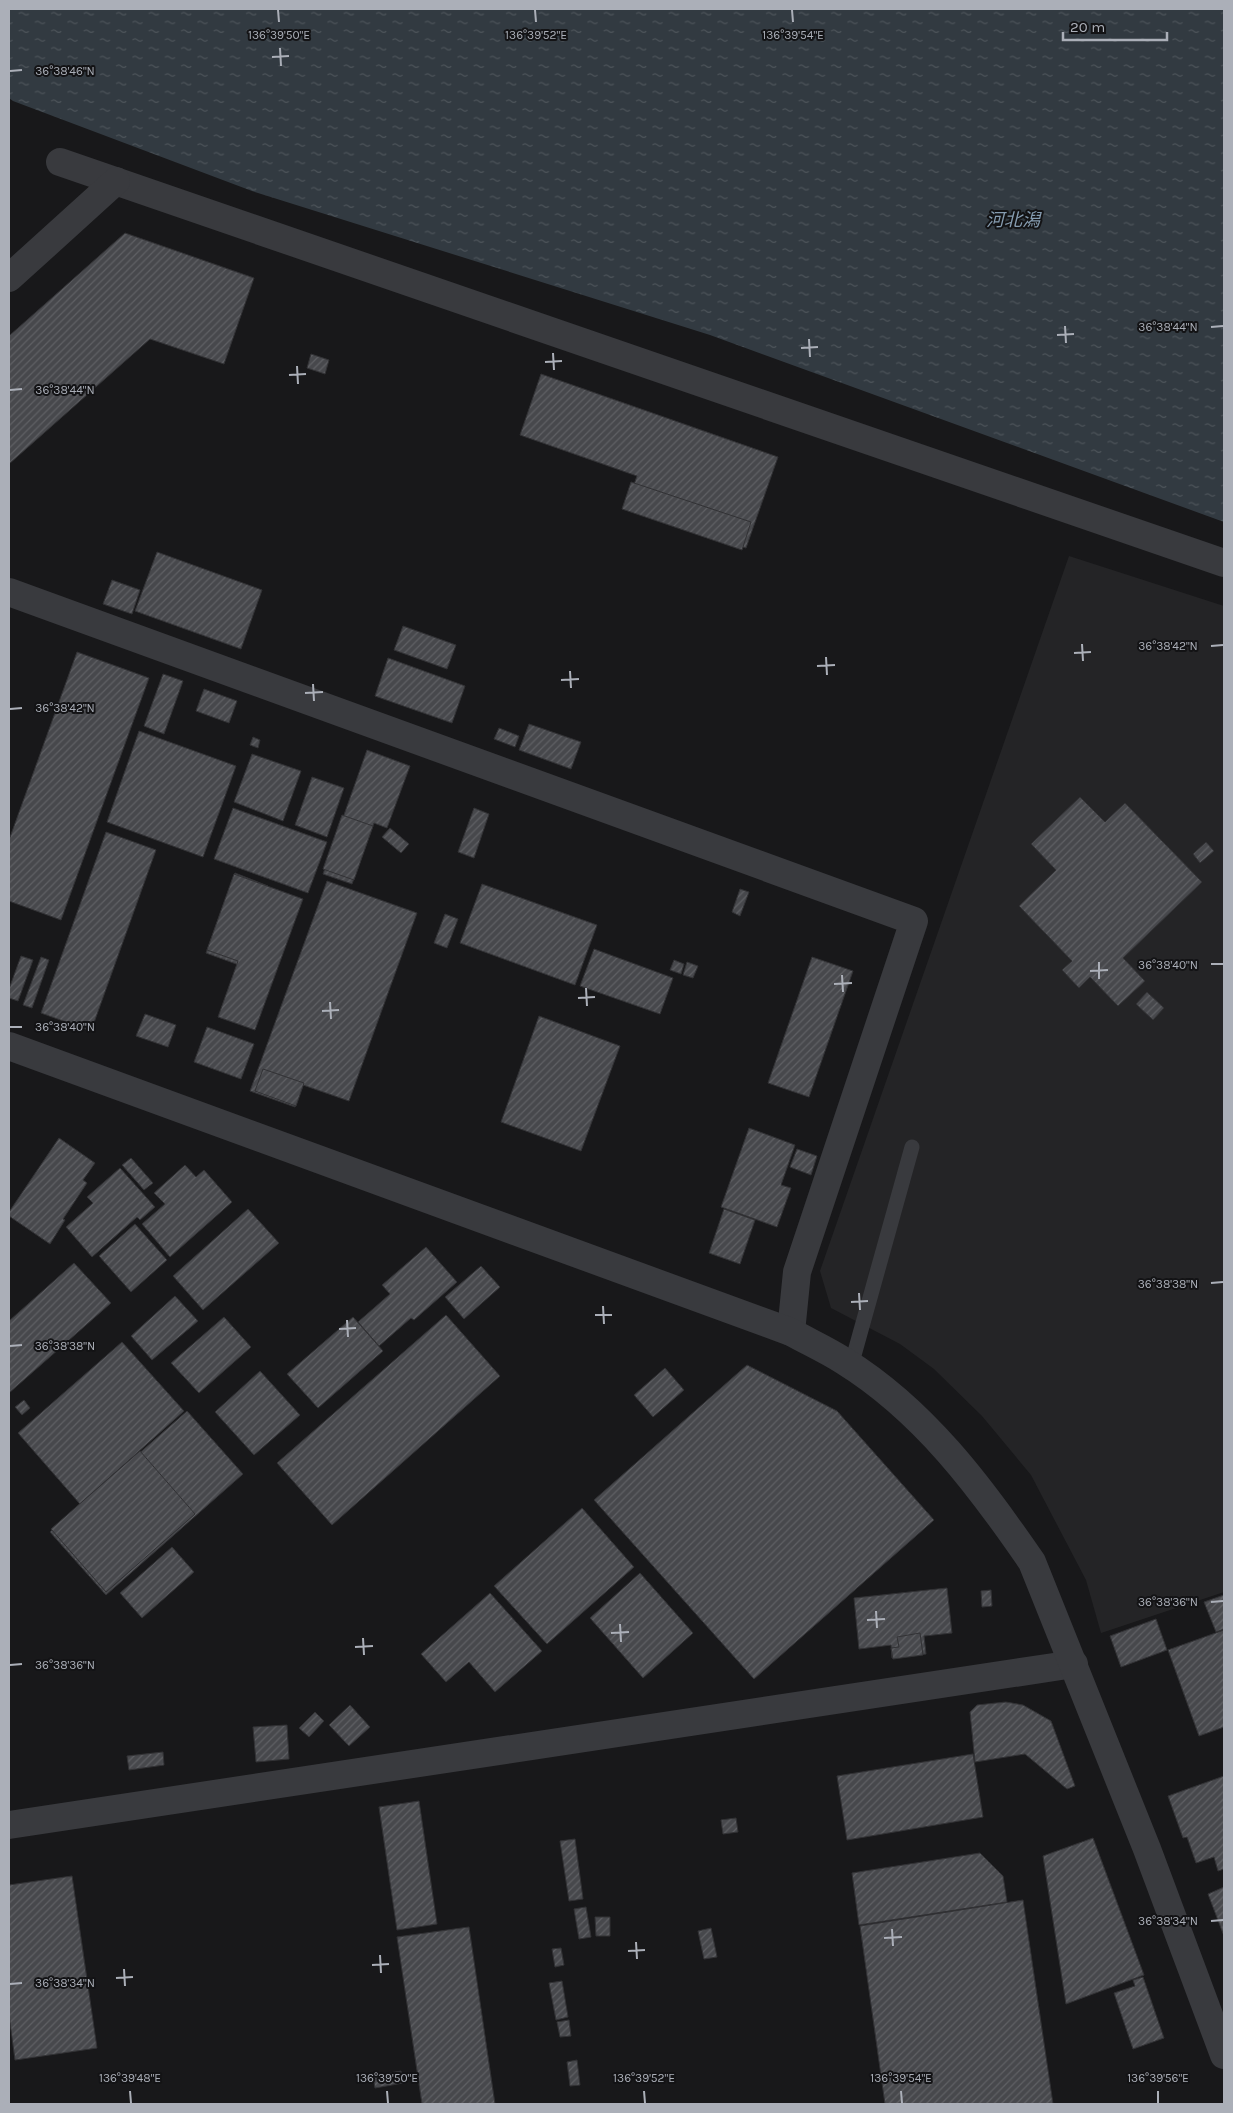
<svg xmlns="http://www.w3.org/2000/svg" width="1233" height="2113" font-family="Karla,'Noto Sans JP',sans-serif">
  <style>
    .built { fill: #242426 }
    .water { fill: url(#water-ripples) }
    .building { fill: url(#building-hatch); stroke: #323235 }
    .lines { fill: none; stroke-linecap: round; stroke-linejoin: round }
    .service { stroke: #393a3e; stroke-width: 15 }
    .minor { stroke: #393a3e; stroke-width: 28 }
    .tertiary { stroke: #393a3e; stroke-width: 28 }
    .ticks { fill: none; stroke: #abafb8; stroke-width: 2 }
    .labels { text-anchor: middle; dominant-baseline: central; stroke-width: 4; stroke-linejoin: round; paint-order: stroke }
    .water-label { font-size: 18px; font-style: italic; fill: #869cb0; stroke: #131315 }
    .ticks-label { font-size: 12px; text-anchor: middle; fill: #abafb8; stroke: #131315; stroke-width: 4; stroke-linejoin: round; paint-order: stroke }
  </style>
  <defs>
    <pattern id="water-ripples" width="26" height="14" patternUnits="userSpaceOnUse" patternTransform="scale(1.25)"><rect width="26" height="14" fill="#323a41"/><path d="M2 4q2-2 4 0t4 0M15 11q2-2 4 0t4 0" fill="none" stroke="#4d545a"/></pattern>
    <pattern id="building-hatch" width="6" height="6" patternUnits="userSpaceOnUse" patternTransform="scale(1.25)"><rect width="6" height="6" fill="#47484c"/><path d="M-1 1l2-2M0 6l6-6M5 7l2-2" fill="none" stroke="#5f6064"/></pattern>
  </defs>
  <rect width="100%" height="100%" fill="#18181a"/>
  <polygon class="built" points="1069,556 1224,606 1224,1592 1101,1633 1086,1580 1031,1475 982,1416 934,1369 900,1344 831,1308 820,1271"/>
  <polygon class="water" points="9,9 1224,9 1224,522 710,335 252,191 13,101 9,98"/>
  <g class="building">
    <polygon points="125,233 254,278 224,364 150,339 9,464 9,336"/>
    <polygon points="311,354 329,360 325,374 307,368"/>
    <polygon points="541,374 778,457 746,548 626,507 637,476 520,435"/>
    <polygon points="631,482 751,522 742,550 622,509"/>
    <polygon points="157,552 262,590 241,649 135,611"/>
    <polygon points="112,580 140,590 132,614 103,604"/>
    <polygon points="403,626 456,645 447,669 394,650"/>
    <polygon points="77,652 149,678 61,920 9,901 9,840"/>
    <polygon points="388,658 465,686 452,723 375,696"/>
    <polygon points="163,674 183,681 164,734 144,726"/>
    <polygon points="204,689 237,701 229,723 196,711"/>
    <polygon points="529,724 581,742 571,769 519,750"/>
    <polygon points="499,728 519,736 515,747 494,739"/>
    <polygon points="139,731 236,766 203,857 107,822"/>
    <polygon points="253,737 260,740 258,748 250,745"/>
    <polygon points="367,750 410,766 387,828 374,823 352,884 323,874"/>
    <polygon points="252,754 301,771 283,821 234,802"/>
    <polygon points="312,777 344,788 327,837 295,825"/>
    <polygon points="1080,797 1105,822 1125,803 1202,882 1123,958 1145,981 1118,1006 1090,977 1079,988 1062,970 1072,961 1019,906 1056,870 1031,844"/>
    <polygon points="233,808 327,842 308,893 214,859"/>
    <polygon points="474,808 489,814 474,858 458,852"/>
    <polygon points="342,815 373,826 354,880 323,869"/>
    <polygon points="390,828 409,844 401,853 382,837"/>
    <polygon points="106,832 156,850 91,1031 41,1013"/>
    <polygon points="1206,842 1214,851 1200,863 1193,854"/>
    <polygon points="235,873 268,886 239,965 206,953"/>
    <polygon points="234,874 303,899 255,1030 218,1017 238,961 207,950"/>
    <polygon points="327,881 417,913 349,1101 303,1085 295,1107 250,1091"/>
    <polygon points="482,884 597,925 575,985 460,943"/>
    <polygon points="740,889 749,892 740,916 732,912"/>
    <polygon points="445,914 458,919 447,948 434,943"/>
    <polygon points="594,949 673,978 660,1014 580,986"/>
    <polygon points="21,956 33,960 18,1001 9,998 9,989"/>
    <polygon points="41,957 49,960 32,1008 23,1005"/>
    <polygon points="812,957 853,971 809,1097 768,1083"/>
    <polygon points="674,960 684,964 681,974 670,970"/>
    <polygon points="687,962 698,966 693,978 683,975"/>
    <polygon points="1147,992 1164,1008 1153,1020 1136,1004"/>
    <polygon points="145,1014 176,1025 168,1047 136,1036"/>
    <polygon points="539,1016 620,1046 581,1151 501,1122"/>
    <polygon points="207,1027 254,1044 241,1079 194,1062"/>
    <polygon points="263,1069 304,1083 296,1106 255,1091"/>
    <polygon points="749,1128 795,1145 781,1185 791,1188 777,1227 721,1207"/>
    <polygon points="59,1138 95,1163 83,1180 87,1183 63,1219 65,1220 50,1244 9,1216 9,1212"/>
    <polygon points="797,1149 817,1156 811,1175 790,1167"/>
    <polygon points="131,1158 153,1183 144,1190 122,1165"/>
    <polygon points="185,1165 196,1177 204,1170 232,1202 170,1257 142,1224 165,1204 154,1193"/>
    <polygon points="120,1168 155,1207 140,1220 137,1217 92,1257 66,1227 93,1203 87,1197"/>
    <polygon points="248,1209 279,1243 203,1310 173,1276"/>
    <polygon points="724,1209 755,1220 740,1264 709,1253"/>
    <polygon points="135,1224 167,1260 131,1292 99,1256"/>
    <polygon points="426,1247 457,1282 414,1320 411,1318 379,1346 358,1322 390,1294 382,1285"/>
    <polygon points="74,1263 111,1303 9,1393 9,1321"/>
    <polygon points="481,1266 500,1287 464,1319 445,1297"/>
    <polygon points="175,1296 198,1321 152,1360 131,1336"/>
    <polygon points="446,1315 500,1376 332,1525 277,1463"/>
    <polygon points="224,1317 251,1347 199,1393 171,1363"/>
    <polygon points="353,1317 383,1351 318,1408 287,1374"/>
    <polygon points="122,1342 184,1411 80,1504 18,1433"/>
    <polygon points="747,1365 837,1411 934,1520 754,1679 594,1500"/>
    <polygon points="665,1368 684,1390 653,1417 634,1395"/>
    <polygon points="260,1371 300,1415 254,1455 215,1412"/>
    <polygon points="24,1400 30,1408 22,1415 15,1407"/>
    <polygon points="187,1411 243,1474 106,1595 50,1532"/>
    <polygon points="140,1451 195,1514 106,1592 51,1529"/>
    <polygon points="582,1508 634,1567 547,1644 494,1586"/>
    <polygon points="172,1547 194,1572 142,1618 120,1593"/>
    <polygon points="640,1573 693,1633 643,1678 590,1618"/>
    <polygon points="947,1588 952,1633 924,1636 926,1654 892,1658 891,1645 859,1649 854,1598"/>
    <polygon points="991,1590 992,1606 982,1607 981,1591"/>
    <polygon points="490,1593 542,1651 495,1692 469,1662 446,1682 421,1654"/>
    <polygon points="1224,1595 1224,1629 1216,1632 1204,1602"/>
    <polygon points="1156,1619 1167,1650 1121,1667 1110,1636"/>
    <polygon points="1224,1630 1224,1727 1199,1736 1168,1650"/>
    <polygon points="920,1633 923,1655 893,1659 891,1648 899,1647 897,1637"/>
    <polygon points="1006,1702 1023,1705 1051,1721 1075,1786 1067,1789 1025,1754 975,1762 970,1712 977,1705"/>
    <polygon points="350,1705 370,1727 349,1746 329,1725"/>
    <polygon points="315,1712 324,1721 309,1737 299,1728"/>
    <polygon points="287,1725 289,1759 256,1762 253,1727"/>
    <polygon points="163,1752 164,1765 129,1770 127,1756"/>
    <polygon points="973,1754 983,1817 847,1840 837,1776"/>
    <polygon points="1224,1776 1224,1869 1218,1871 1214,1857 1196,1863 1187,1837 1183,1838 1168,1796"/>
    <polygon points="419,1801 437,1924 397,1930 379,1807"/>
    <polygon points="736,1818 738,1832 723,1834 721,1820"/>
    <polygon points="1093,1838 1144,1975 1066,2004 1043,1856"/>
    <polygon points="575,1839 583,1899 569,1901 560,1841"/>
    <polygon points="980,1853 1003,1876 1007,1902 859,1925 852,1873"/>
    <polygon points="72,1876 97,2048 15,2060 9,2015 9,1885"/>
    <polygon points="1224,1887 1224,1936 1208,1894"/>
    <polygon points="1023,1900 1053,2104 885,2104 860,1926"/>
    <polygon points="586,1907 591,1937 579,1939 574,1909"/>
    <polygon points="595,1917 610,1917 610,1936 596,1936"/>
    <polygon points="469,1927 495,2104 422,2104 397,1937"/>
    <polygon points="711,1928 717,1957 704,1959 698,1931"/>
    <polygon points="561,1948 564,1965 555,1967 552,1949"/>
    <polygon points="1143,1977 1164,2038 1133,2049 1114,1993 1135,1986 1133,1980"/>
    <polygon points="562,1981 568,2017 556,2020 549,1983"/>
    <polygon points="569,2020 571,2036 560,2037 557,2022"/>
    <polygon points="577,2060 580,2085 570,2086 567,2062"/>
    <polygon points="401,2071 403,2083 375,2088 373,2076"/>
  </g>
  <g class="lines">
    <polyline class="service" points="851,1366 912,1147"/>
    <g class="minor">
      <polyline points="60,162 1224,563"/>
      <polyline points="9,278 116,181"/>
      <polyline points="9,592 914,921 797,1272 791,1332"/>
      <polyline points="9,1825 1074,1664"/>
    </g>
    <path class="tertiary" d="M 9,1046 L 791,1332 C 809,1342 827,1350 844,1361 C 923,1410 980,1486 1032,1562 L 1147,1849 L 1224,2055"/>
  </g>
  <path class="ticks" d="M 278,10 L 279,22M 535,10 L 536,22M 792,10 L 793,22M 280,48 L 281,66M 272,57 L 289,56M 10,71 L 22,70M 1065,326 L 1066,343M 1211,327 L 1223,326M 1057,335 L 1074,334M 809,339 L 810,357M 801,348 L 818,347M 553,353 L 554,370M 545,362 L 562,361M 297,366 L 298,384M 289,375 L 306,374M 10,390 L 22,389M 1082,644 L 1083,661M 1211,646 L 1223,645M 1074,653 L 1091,652M 826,657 L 827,675M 817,666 L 835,665M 570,671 L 571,688M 561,680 L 579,679M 313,684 L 314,701M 305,693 L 323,692M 10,709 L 22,708M 1099,962 L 1099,979M 1211,964 L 1223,964M 1090,971 L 1108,970M 842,975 L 843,992M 834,984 L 852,983M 586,988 L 587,1006M 578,998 L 595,997M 330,1002 L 331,1019M 322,1011 L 339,1010M 10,1027 L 22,1027M 1211,1283 L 1223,1282M 859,1293 L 860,1310M 851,1302 L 868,1301M 603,1306 L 604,1324M 595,1315 L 612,1315M 347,1320 L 348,1337M 339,1329 L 356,1328M 10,1346 L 22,1345M 1211,1602 L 1223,1601M 876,1611 L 877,1628M 867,1620 L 885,1619M 620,1624 L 621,1642M 611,1633 L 629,1632M 363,1638 L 364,1655M 355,1647 L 373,1646M 10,1665 L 22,1664M 1211,1921 L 1223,1920M 892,1929 L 893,1946M 884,1938 L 902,1937M 636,1942 L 637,1959M 628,1951 L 645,1950M 380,1955 L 381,1973M 372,1965 L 389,1964M 124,1969 L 125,1986M 116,1978 L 133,1977M 10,1984 L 22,1983M 130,2091 L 131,2103M 387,2091 L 388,2103M 644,2091 L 645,2103M 901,2091 L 902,2103M 1158,2091 L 1158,2103"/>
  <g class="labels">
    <g class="water-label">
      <text x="1013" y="220">河北潟</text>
    </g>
  </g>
  <g class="ticks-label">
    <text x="279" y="39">136°39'50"E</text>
    <text x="536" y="39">136°39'52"E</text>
    <text x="793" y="39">136°39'54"E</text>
    <text x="65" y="75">36°38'46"N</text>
    <text x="1168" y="331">36°38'44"N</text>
    <text x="65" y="394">36°38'44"N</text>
    <text x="1168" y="650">36°38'42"N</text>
    <text x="65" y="712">36°38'42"N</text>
    <text x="1168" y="969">36°38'40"N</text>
    <text x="65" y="1031">36°38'40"N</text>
    <text x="1168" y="1288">36°38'38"N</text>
    <text x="65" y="1350">36°38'38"N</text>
    <text x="1168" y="1606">36°38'36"N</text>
    <text x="65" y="1669">36°38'36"N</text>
    <text x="1168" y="1925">36°38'34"N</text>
    <text x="65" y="1987">36°38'34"N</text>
    <text x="130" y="2082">136°39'48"E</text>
    <text x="387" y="2082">136°39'50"E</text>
    <text x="644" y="2082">136°39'52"E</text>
    <text x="901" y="2082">136°39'54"E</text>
    <text x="1158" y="2082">136°39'56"E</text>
  </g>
  <rect width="1233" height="2113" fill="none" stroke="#abafb8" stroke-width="20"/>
  <path d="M1063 32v8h104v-8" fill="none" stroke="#abafb8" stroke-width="2.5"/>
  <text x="1070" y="32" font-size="15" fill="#abafb8" stroke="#131315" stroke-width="4" paint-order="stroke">20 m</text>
</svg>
